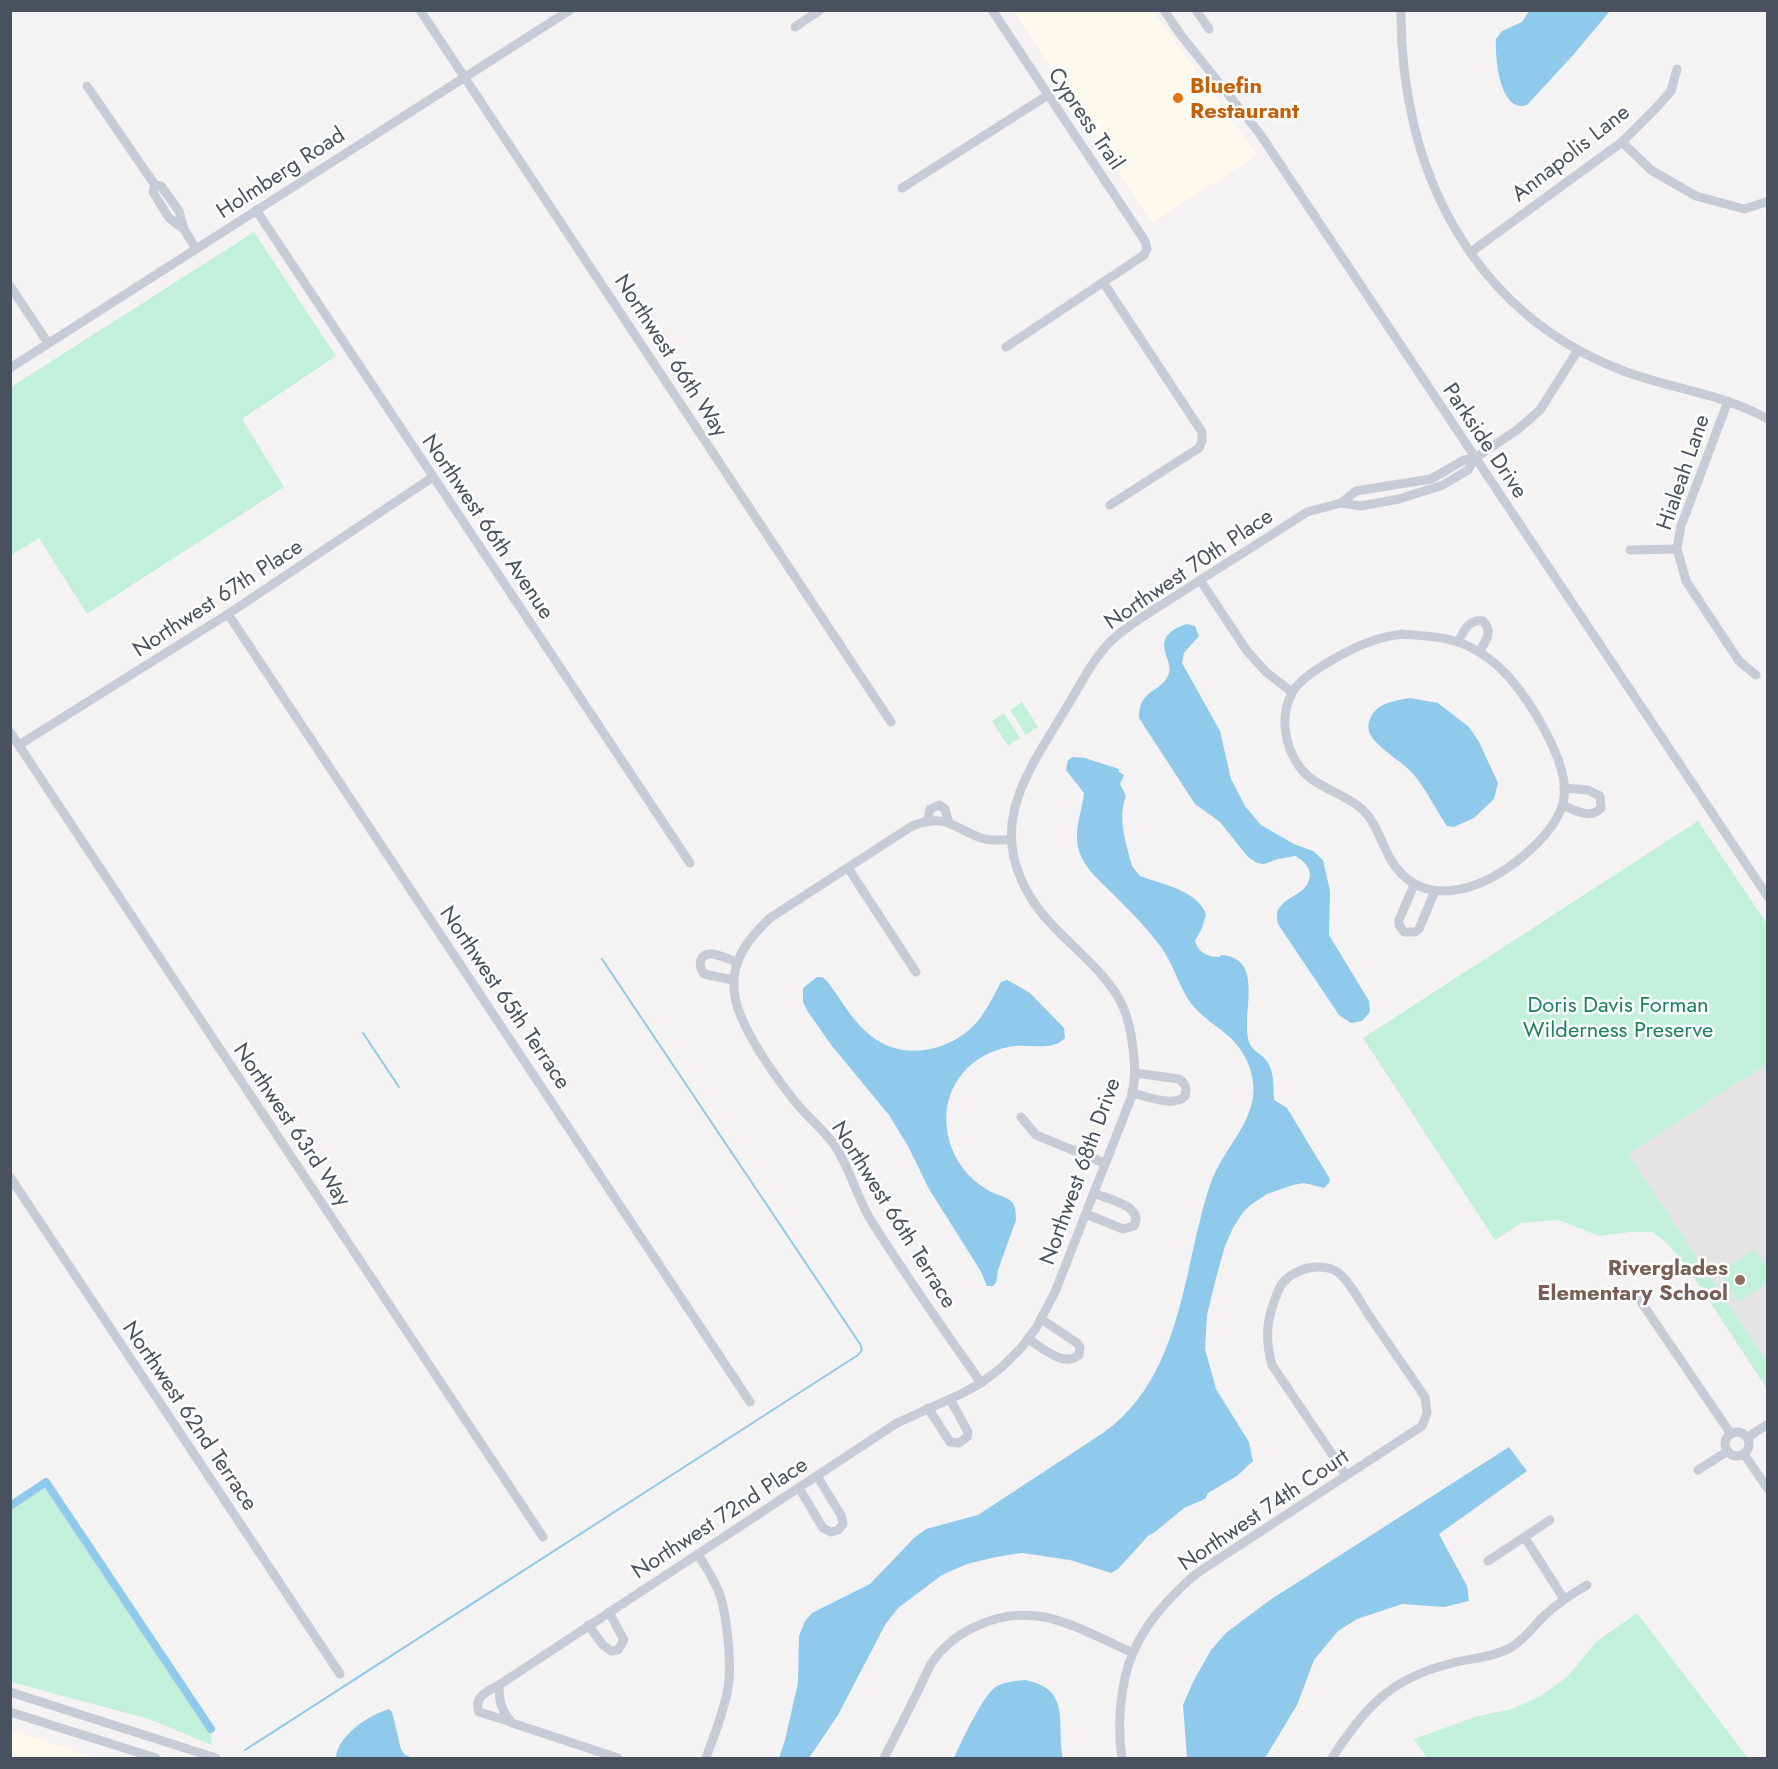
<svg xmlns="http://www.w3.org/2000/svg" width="1778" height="1769" font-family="Jost,sans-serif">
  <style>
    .commercial { fill: #fcfaed }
    .education { fill: #e5e3e4 }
    .green { fill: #c2f0db }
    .water { fill: #8fcaec }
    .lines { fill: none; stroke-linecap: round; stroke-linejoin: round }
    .stream { stroke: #8fcaec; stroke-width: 2 }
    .canal { stroke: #8fcaec; stroke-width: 8 }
    .minor { stroke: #c6cbd6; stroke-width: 9 }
    .food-dot { fill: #e8710a; stroke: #fff; stroke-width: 2 }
    .education-dot { fill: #8d6e63; stroke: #fff; stroke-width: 2 }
    .labels { text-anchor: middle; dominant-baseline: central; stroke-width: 5; stroke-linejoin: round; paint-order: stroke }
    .food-label { font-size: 22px; font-weight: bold; fill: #c56008; stroke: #fff; text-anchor: start }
    .street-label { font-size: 22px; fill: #49515f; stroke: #fff }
    .park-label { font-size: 22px; fill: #19825e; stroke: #fff }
    .education-label { font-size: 22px; font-weight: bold; fill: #785e54; stroke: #fff; text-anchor: end }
  </style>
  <rect width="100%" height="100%" fill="#f4f2f2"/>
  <g class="commercial">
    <polygon points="1014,11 1153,11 1257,155 1152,223"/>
    <polygon points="11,1730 96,1758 11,1758"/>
  </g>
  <polygon class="education" points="1767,1064 1767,1362 1628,1154"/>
  <g class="green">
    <polygon points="254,232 336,356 242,419 284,487 87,614 39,538 11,555 11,387"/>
    <polygon points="1022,702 1038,727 1026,735 1010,710"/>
    <polygon points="1004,713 1020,738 1008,746 992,721"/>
    <polygon points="1698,821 1767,924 1767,1064 1628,1154 1767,1362 1767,1389 1685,1264 1666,1242 1652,1232 1630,1232 1599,1236 1559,1220 1521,1223 1495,1240 1363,1038"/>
    <polygon points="1755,1249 1767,1268 1767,1283 1739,1302 1719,1273"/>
    <polygon points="46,1482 211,1729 212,1745 149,1719 11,1682 11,1506"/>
    <polygon points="1637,1613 1748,1758 1427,1758 1414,1739 1475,1717 1512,1709 1541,1696 1568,1676 1596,1642"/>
  </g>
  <g class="water">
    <path d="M 1530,10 L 1610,11 L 1574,54 L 1527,105 C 1499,114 1495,56 1496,39 L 1502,31 L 1522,22 Z"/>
    <path d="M 1187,624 L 1195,626 L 1199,636 L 1184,653 L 1182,663 L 1220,731 L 1231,779 L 1245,806 L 1261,825 L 1294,844 L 1313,851 L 1323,860 L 1330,891 L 1329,935 L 1369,1001 L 1370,1012 L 1362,1021 L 1351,1023 L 1339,1015 L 1278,924 C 1277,918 1276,915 1278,910 C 1286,895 1310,894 1310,874 C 1309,865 1302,860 1295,856 L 1278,859 L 1264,864 L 1257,863 L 1248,857 L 1220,822 L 1195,804 L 1139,718 C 1139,687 1162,694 1169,673 C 1172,662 1161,651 1165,640 C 1167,632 1179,626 1187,624 Z"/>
    <path d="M 1410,698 L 1438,703 L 1469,727 L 1479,742 L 1498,783 L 1494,799 L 1474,818 L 1454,827 L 1447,826 C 1436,810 1427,791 1415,776 C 1403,762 1388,755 1376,742 C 1370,736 1367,730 1369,722 C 1374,703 1394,701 1410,698 Z"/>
    <path d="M 1073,757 L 1085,758 L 1119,769 L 1119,772 L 1124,775 L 1120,784 L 1126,796 C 1117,817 1126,844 1132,866 L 1140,876 C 1161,884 1197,890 1206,914 L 1202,928 L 1195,941 C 1199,953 1207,957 1219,957 L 1222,955 C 1266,959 1240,1015 1249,1042 C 1252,1051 1260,1053 1265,1059 C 1275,1070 1273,1086 1274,1100 L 1287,1108 L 1330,1179 L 1329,1183 L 1324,1188 L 1304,1183 L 1293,1185 L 1267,1194 L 1252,1204 L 1244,1211 L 1233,1228 L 1225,1246 L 1216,1278 L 1207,1315 L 1205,1349 L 1216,1389 L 1249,1442 L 1253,1461 L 1237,1476 L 1208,1493 L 1205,1499 L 1184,1508 L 1155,1532 L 1148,1536 L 1118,1569 L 1111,1573 L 1070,1560 L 1022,1553 L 996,1557 L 967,1564 L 942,1575 L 898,1608 L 885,1625 L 838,1715 L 809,1758 L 779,1758 L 785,1740 L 798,1683 L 799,1636 L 805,1621 L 812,1613 L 870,1584 L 914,1538 L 926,1529 L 978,1515 L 1103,1433 C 1183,1376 1182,1270 1210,1185 C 1225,1141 1270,1113 1247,1061 C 1234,1033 1215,1029 1197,1010 C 1180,993 1175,966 1161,947 C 1147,928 1129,910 1112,893 C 1099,880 1085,869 1079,851 C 1073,830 1082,813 1084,793 L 1066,770 L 1068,760 Z"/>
    <path d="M 817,977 L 822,977 L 827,981 C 841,999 852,1021 870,1035 C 901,1062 951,1052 977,1022 C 987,1010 994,995 1001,982 L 1007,980 L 1011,982 L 1030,993 L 1064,1028 L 1065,1038 C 1053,1052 1025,1043 1008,1047 C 960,1057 934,1102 952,1149 C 959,1167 974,1183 991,1192 C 998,1195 1007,1197 1012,1202 C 1016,1207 1016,1214 1016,1220 L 998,1270 L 996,1283 L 993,1286 L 987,1286 L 980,1270 L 929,1189 L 908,1146 L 889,1115 L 832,1046 L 808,1012 L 803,1002 L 803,988 Z"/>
    <polygon points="1509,1447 1527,1471 1439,1534 1467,1586 1469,1601 1444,1607 1402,1604 1357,1619 1338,1631 1314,1660 1297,1705 1265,1758 1187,1758 1183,1705 1194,1680 1211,1650 1227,1632 1270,1600"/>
    <path d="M 1025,1680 C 1072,1689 1056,1722 1063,1758 L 954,1758 C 961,1743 983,1694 997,1686 C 1005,1682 1015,1681 1025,1680 Z"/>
    <path d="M 389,1709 L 392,1712 L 401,1749 L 404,1754 L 412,1758 L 336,1758 C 337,1736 369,1715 389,1709 Z"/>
  </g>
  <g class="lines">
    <g class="stream">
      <polyline points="363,1033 399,1087"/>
      <polyline points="245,1750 858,1355 862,1350 860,1344 602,959"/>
    </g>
    <polyline class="canal" points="10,1506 46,1482 211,1729"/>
    <g class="minor">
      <polyline points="420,10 891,722"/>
      <polyline points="992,10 1145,241 1147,249 1144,255 1006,347"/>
      <polyline points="1164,10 1180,34 1260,134 1768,897"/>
      <polyline points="1196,10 1209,29"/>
      <path d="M 1401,10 C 1400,167 1470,311 1621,370 C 1669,389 1722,393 1768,419"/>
      <polyline points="795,27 820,10"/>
      <polyline points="87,86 155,185 161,186 179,211 184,229 196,249"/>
      <polyline points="1622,142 1651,170 1696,196 1744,209 1766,202"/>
      <polyline points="155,185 153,192 169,218 184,229"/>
      <polyline points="902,188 1048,95"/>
      <polyline points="256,210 690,863"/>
      <polyline points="1471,252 1622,142 1656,108 1671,91 1677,69"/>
      <polyline points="1103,282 1202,432 1202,441 1199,448 1110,505"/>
      <polyline points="10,286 48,343"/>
      <polyline points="10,368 570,10"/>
      <polyline points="1728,401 1681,526 1677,549 1686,581 1739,661 1756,675"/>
      <polyline points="1341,503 1356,491 1431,479 1464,460 1475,458 1517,430 1540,410 1578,350"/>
      <polyline points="1630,550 1677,549"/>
      <polyline points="1200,580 1247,651 1266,672 1292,692"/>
      <polyline points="228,614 750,1402"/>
      <path d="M 1401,634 C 1424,636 1447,636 1468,646 C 1483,653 1497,664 1508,676 C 1530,701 1569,762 1564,797 C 1561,823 1536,846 1517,861 C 1479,891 1421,910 1391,860 C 1381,843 1377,823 1362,809 C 1344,793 1317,788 1302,770 C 1285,749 1279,717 1292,693 C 1301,674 1355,646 1375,640 C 1383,637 1393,636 1401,634 Z"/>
      <path d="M 1458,642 C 1464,631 1468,619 1483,621 C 1494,632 1485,642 1479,652"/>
      <polyline points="10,732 543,1537"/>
      <polyline points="19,745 228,614 433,477"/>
      <path d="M 1562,805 C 1575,810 1590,820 1601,808 L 1600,796 L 1588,790 L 1564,788"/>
      <polyline points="927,822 930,809 939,805 945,809 949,823"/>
      <polyline points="848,868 916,972"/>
      <polyline points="1414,885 1399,920 1399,925 1404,932 1415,932 1419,929 1435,891"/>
      <path d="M 733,980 L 704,974 C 701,970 699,966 701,960 C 706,947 727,959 737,962"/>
      <path d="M 1132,1093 C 1147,1096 1174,1108 1185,1096 C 1187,1088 1186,1084 1179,1079 L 1135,1073"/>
      <polyline points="1021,1117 1036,1135 1104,1163"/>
      <polyline points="10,1177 340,1674"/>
      <path d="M 1086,1214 L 1123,1229 L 1134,1226 C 1145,1206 1107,1199 1094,1193"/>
      <polyline points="1635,1293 1731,1434"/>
      <path d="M 1028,1339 C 1042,1347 1063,1368 1079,1355 L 1080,1347 L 1077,1343 L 1041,1319"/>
      <path d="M 981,1383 C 943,1328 904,1274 869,1217 C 855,1193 849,1165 833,1143 C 821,1127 805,1115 793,1099 C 774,1075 740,1027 735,997 C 729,963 746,941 770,918 L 912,826 C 946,813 952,827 981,838 C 990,841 1000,840 1010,840"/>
      <polyline points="928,1408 950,1442 959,1443 967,1437 968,1432 950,1399"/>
      <circle cx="1737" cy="1444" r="12"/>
      <polyline points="1748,1437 1768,1424"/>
      <polyline points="1744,1454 1768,1489"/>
      <polyline points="1698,1470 1728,1451"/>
      <polyline points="799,1488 823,1528 831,1532 838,1530 843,1524 841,1515 817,1476"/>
      <polyline points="1525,1538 1564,1599"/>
      <path d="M 698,1554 C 706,1568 715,1580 720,1595 C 727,1616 732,1666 728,1688 C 724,1712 714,1735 706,1758"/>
      <polyline points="1488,1561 1550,1520"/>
      <polyline points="588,1625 603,1645 611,1651 618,1650 624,1640 609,1612"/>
      <path d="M 499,1685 C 488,1691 473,1697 479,1712 L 511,1722"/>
      <polyline points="10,1692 216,1758"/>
      <polyline points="10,1712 156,1758"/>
      <path d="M 618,1758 L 512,1723 C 501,1710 499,1701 499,1685 L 897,1423 L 961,1394 L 981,1383 L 1002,1367 L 1021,1348 L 1036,1328 L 1055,1292 L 1131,1098 C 1136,1081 1135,1066 1133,1048 C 1131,1031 1127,1012 1118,997 C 1095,959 1054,935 1031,898 C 986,826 1027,773 1065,710 C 1080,686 1093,658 1113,639 C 1132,622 1155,609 1177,595 C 1220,567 1264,540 1307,512 L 1341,503 L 1361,506 L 1399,499 L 1443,485 L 1468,470 L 1475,458"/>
      <path d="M 884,1758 C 895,1737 906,1715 917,1693 C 922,1683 926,1673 931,1664 C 954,1629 1002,1609 1044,1617 C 1074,1623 1104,1640 1133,1653"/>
      <path d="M 1122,1758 C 1117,1727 1120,1682 1133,1653 C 1144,1626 1168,1599 1190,1579 C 1199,1571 1210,1565 1220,1558 L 1422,1426 L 1427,1413 L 1425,1397 C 1406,1369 1387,1342 1368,1314 C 1360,1301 1352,1286 1342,1276 C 1325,1258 1288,1269 1279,1289 C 1267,1317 1264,1336 1272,1365 L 1346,1475"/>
      <path d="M 1332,1758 C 1364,1709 1389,1679 1449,1664 C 1469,1658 1492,1658 1510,1648 C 1524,1640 1532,1628 1543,1617 C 1556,1604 1572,1594 1587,1585"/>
    </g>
  </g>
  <circle class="food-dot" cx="1178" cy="98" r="6"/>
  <circle class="education-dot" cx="1740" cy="1280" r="6"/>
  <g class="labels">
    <g class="food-label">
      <text x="1190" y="85">Bluefin<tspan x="1190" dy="25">Restaurant</tspan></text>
    </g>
    <g class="street-label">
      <text transform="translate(1087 118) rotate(56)">Cypress Trail</text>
      <text transform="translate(1570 152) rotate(-38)">Annapolis Lane</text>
      <text transform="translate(280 172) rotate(-33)">Holmberg Road</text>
      <text transform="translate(672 355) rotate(57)">Northwest 66th Way</text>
      <text transform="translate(1486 440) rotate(56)">Parkside Drive</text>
      <text transform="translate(1682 472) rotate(-71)">Hialeah Lane</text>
      <text transform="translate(489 526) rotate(56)">Northwest 66th Avenue</text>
      <text transform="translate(1188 568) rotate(-34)">Northwest 70th Place</text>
      <text transform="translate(217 597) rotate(-33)">Northwest 67th Place</text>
      <text transform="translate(506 997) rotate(56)">Northwest 65th Terrace</text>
      <text transform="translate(293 1124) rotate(56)">Northwest 63rd Way</text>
      <text transform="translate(1079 1171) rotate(-70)">Northwest 68th Drive</text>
      <text transform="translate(895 1214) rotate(58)">Northwest 66th Terrace</text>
      <text transform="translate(191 1415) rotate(56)">Northwest 62nd Terrace</text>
      <text transform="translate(1263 1509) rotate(-34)">Northwest 74th Court</text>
      <text transform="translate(719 1517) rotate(-33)">Northwest 72nd Place</text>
    </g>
    <g class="park-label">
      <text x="1618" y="1004">Doris Davis Forman<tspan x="1618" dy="25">Wilderness Preserve</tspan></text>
    </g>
    <g class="education-label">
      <text x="1728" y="1267">Riverglades<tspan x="1728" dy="25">Elementary School</tspan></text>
    </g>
  </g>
  <rect width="1778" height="1769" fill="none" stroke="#49515f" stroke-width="24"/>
</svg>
